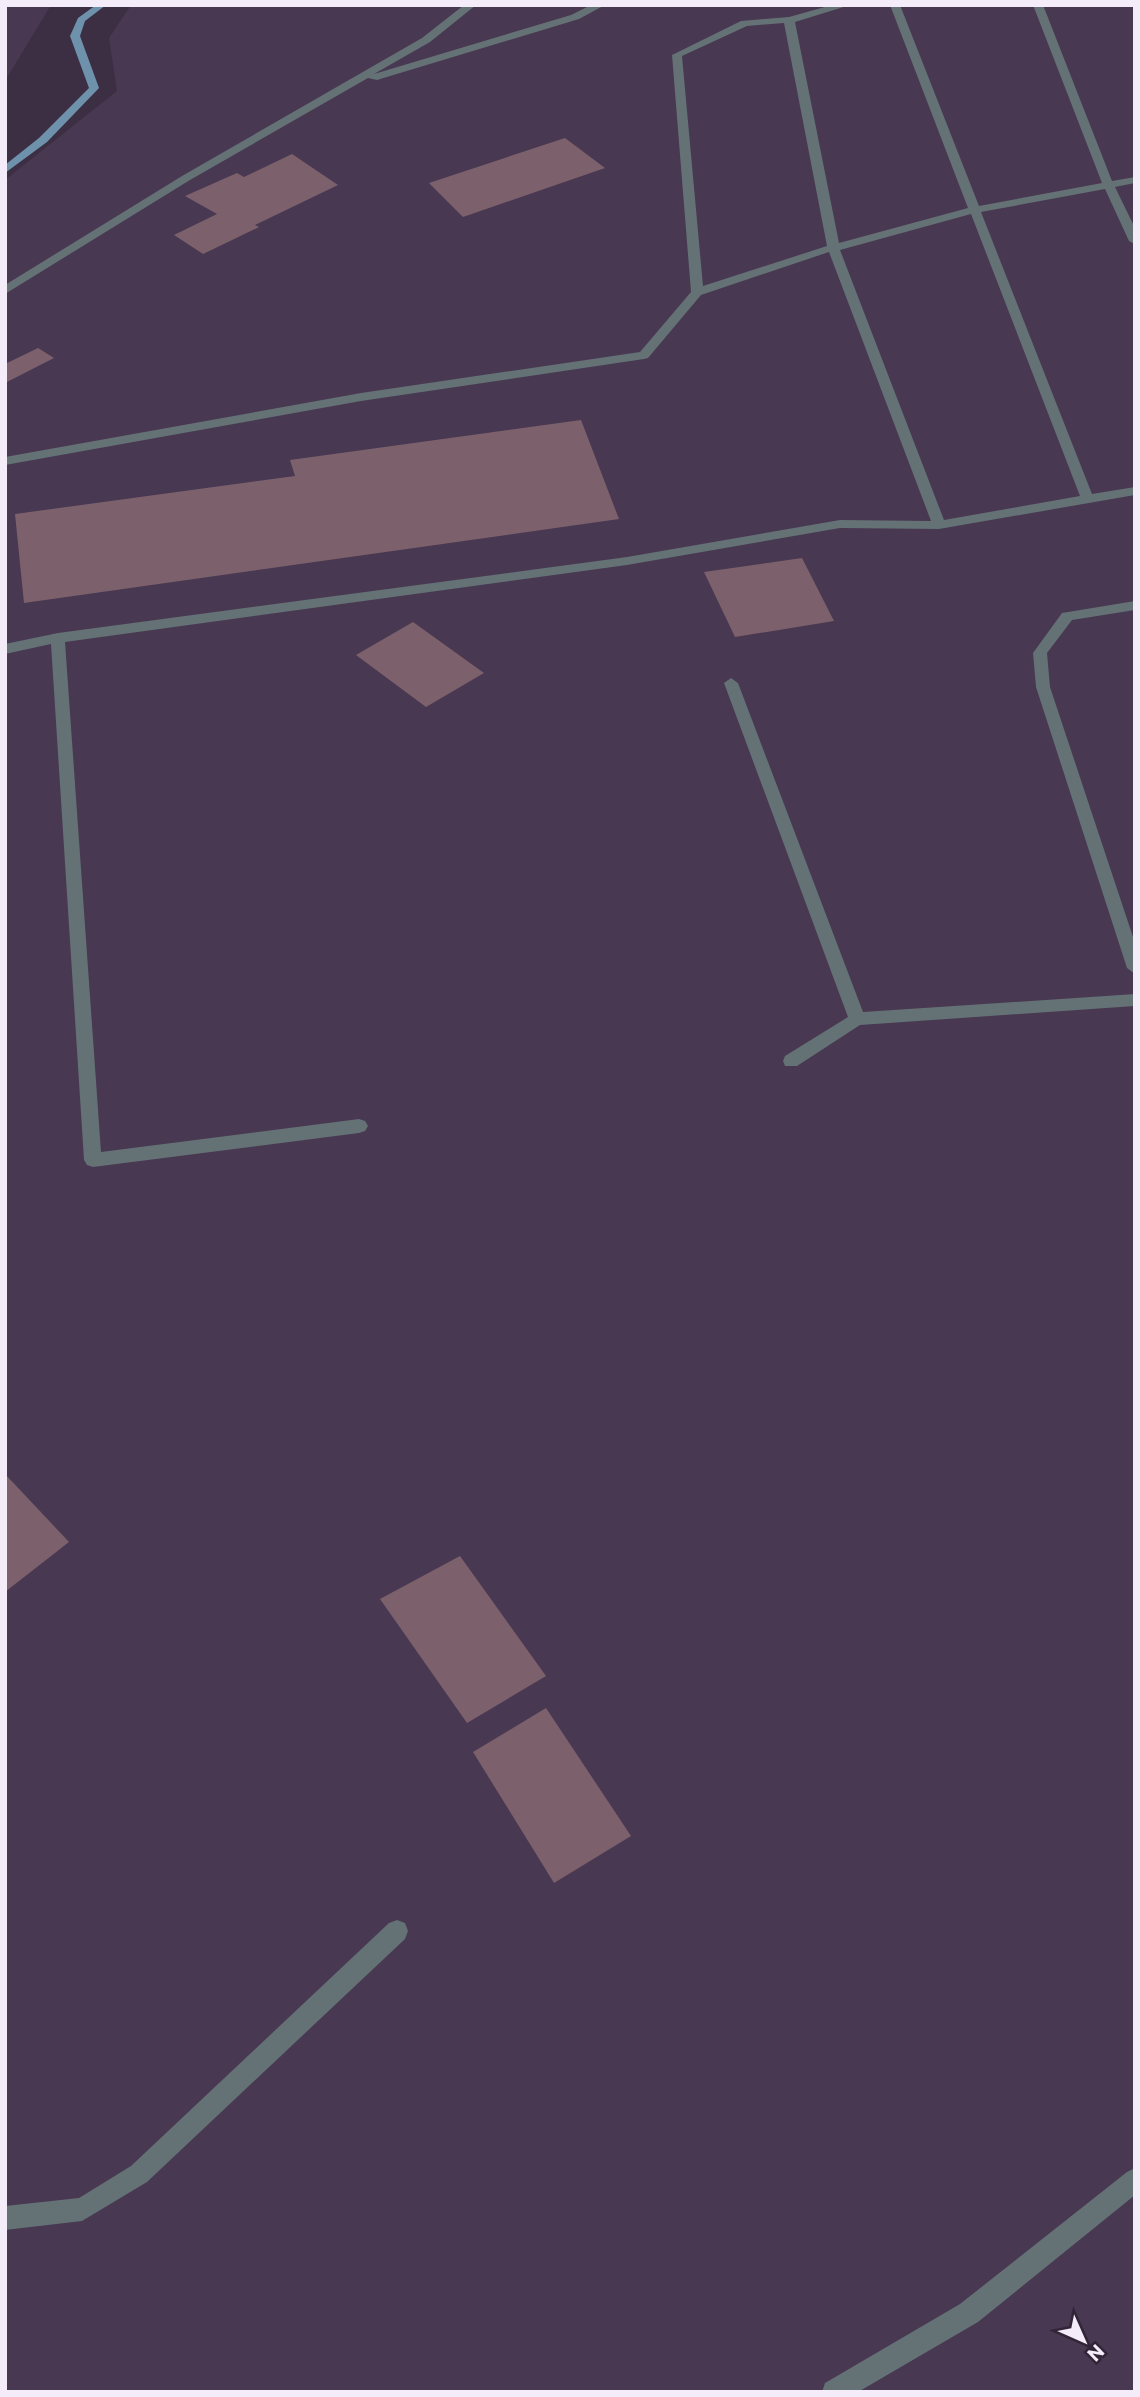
<svg xmlns="http://www.w3.org/2000/svg" width="1140" height="2397" font-family="Commissioner,sans-serif">
  <style>
    .built { fill: #483851 }
    .lines { fill: none; stroke-linecap: round; stroke-linejoin: round }
    .stream { fill: #6f92ac; fill-rule: evenodd }
    .building { fill: #7c616c }
    .lane { fill: #647175; fill-rule: evenodd }
  </style>
  <rect width="100%" height="100%" fill="#3c2f43"/>
  <g class="built">
    <polygon points="5,5 51,5 5,81"/>
    <polygon points="131,5 1135,5 1135,2392 5,2392 5,180 117,91 109,38"/>
  </g>
  <g class="lines">
    <polygon class="stream" points="96,5 106,5 85,21 80,36 99,88 47,142 5,173 5,165 39,138 89,88 70,36 78,18"/>
  </g>
  <g class="building">
    <polygon points="565,138 605,168 463,217 429,183"/>
    <polygon points="292,154 338,185 255,225 259,227 203,254 174,235 217,214 185,196 237,173 244,177"/>
    <polygon points="38,348 54,358 5,383 5,364"/>
    <polygon points="581,420 619,519 24,603 15,514 295,476 290,460"/>
    <polygon points="802,558 834,621 735,637 704,572"/>
    <polygon points="413,622 484,673 426,707 356,655"/>
    <polygon points="5,1474 69,1542 5,1592"/>
    <polygon points="460,1556 546,1676 467,1723 380,1599"/>
    <polygon points="546,1708 631,1836 554,1883 473,1752"/>
  </g>
  <g class="lines">
    <g class="lane">
      <polygon points="464,5 476,5 430,42 374,74 571,15 591,5 605,5 579,19 377,80 368,78 190,180 5,294 5,285 182,176 422,38"/>
      <path d="M 832,5 L 850,5 L 795,22 L 839,243 L 968,208 L 890,5 L 900,5 L 979,206 L 1102,183 L 1033,5 L 1043,5 L 1112,181 L 1135,177 L 1135,183 L 1115,187 L 1135,228 L 1135,244 L 1129,241 L 1105,189 L 981,212 L 1092,494 L 1135,487 L 1135,495 L 939,529 L 840,528 L 627,565 L 65,642 L 101,1152 L 359,1119 L 365,1121 L 368,1126 L 365,1131 L 359,1133 L 93,1167 L 87,1165 L 84,1160 L 51,644 L 5,654 L 5,644 L 58,633 L 627,557 L 840,520 L 931,521 L 829,252 L 701,295 L 648,358 L 644,359 L 361,401 L 5,465 L 5,457 L 361,393 L 640,352 L 691,292 L 672,55 L 741,21 L 789,17 ZM 784,23 L 827,246 L 703,286 L 682,56 L 747,26 ZM 971,214 L 1080,496 L 944,520 L 840,250 Z"/>
      <polygon points="1135,601 1135,610 1072,620 1047,653 1050,687 1135,943 1135,974 1127,968 1036,687 1033,653 1062,613"/>
      <polygon points="731,678 738,683 863,1012 1135,994 1135,1006 860,1025 797,1066 785,1066 783,1061 785,1056 848,1017 724,683"/>
      <polygon points="397,1920 405,1923 408,1931 405,1939 147,2182 82,2221 5,2230 5,2206 79,2198 131,2166 389,1923"/>
      <polygon points="1135,2168 1135,2195 978,2322 858,2392 822,2392 825,2383 960,2304 1127,2172"/>
    </g>
  </g>
  <rect width="1140" height="2397" fill="none" stroke="#f4ecf9" stroke-width="14"/>
  <g transform="translate(1084 2341) rotate(135)" stroke="#322538" stroke-width="5" paint-order="stroke">
  <path d="M0-5L12 26L0 18L-12 26Z" fill="#f4ecf9"/>
  <text y="-10" font-size="19" font-weight="bold" text-anchor="middle" fill="#f4ecf9">N</text>
  </g>
</svg>
